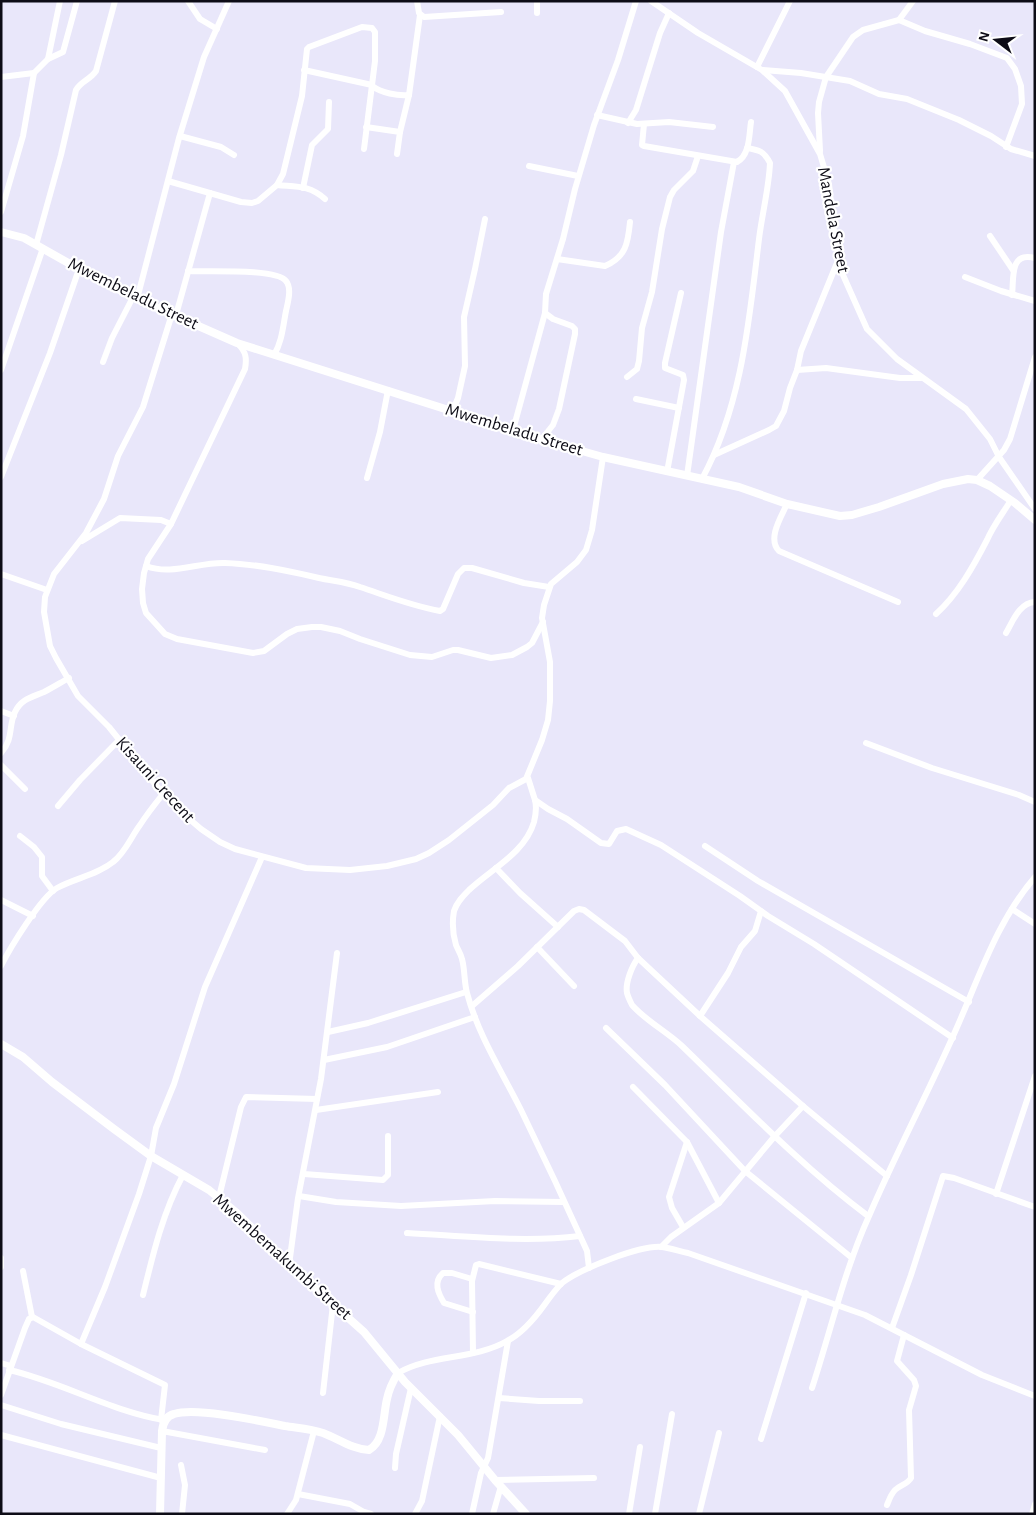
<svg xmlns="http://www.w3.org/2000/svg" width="1036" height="1515" font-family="'Alegreya Sans',sans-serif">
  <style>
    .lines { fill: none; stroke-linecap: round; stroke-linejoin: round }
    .minor { stroke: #fff; stroke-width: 6 }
    .tertiary { stroke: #fff; stroke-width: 8 }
    .labels { text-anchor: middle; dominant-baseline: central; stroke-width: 4.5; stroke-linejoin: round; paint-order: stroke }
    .street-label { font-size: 18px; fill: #0d0c16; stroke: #fff }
  </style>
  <rect width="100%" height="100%" fill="#e9e7fa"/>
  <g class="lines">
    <g class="minor">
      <polyline points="188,1 200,19 217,29"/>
      <polyline points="417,1 419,13 424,17 501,12"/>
      <polyline points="537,1 537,13"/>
      <polyline points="651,1 698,33 762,70 785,91 820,154 829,184 834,231 843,275 867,329 897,359 966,409 990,439 999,457 1035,509"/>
      <polyline points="899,20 925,31 970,44 1007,58 1015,69 1021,86 1022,104 1006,147"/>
      <polyline points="48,59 60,1"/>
      <polyline points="757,67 790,1"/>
      <polyline points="304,70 372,85"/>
      <polyline points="763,70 801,73 850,81 879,94 907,99 959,120 991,136 1011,149 1035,156"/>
      <polyline points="1,77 34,73"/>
      <path d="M 372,86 C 382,93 397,96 409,95"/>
      <polyline points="597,115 637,124 669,122 713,127"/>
      <polyline points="628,123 636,110 660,33 669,13"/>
      <path d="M 644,124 L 642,145 L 644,146 L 737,162 C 750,155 749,135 751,122"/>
      <polyline points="366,127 400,132 397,154"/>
      <polyline points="400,132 409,95 420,15"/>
      <polyline points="180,136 221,147 234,155"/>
      <polyline points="820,151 818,113 819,102 826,77 853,37 863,30 899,20 913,1"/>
      <polyline points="529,166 578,176"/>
      <polyline points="168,181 241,202 252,203 258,201 277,185 283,174 302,96 307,49 309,47 362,27 372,28 375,32 375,61 364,149"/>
      <path d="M 277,185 C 297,187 309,185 325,199"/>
      <polyline points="303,188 312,145 328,129 329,102"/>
      <polyline points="1,212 23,136 34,73 48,59 63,52 77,1"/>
      <polyline points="990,236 1013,270"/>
      <path d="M 36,245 L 61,155 L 76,90 C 81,81 90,80 96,71 L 115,1"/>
      <path d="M 557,259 L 605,266 C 626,257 628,243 630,222"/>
      <path d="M 188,271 C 205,272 277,268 286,281 C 292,288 288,302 286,311 C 283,326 282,342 274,355"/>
      <polyline points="965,277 1001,291 1035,301"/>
      <path d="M 1012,295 C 1014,279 1009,251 1035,258"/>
      <polyline points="137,299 179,138 204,57 229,1"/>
      <polyline points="172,314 143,407 118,456 104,499 86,533 54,574 45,597 44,612 50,646 56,658 78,696 109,727 163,794 180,811 201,829 220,842 235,849 306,868 350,870 387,866 416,859 429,853 449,840 493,805 509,788 526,779 542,740 548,720 550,701 550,662 542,618 544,605 551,584 577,562 586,550 592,530 603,457"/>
      <polyline points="176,315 210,193"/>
      <path d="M 238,344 C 246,352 247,358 245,369 L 171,524 L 148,559 L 144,573 L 142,589 L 143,603 L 146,613 L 165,634 L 177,639 L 253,653 L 264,651 L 287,634 L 297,629 L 312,627 L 321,627 L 340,631 L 360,639 L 410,655 L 432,657 L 453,650 L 458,650 L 491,658 L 512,655 L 527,647 L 532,643 L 543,622"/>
      <polyline points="103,362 112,338 133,297"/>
      <polyline points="1,370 43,248"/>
      <polyline points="797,370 826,368 900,378 921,378"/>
      <polyline points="627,377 637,369 639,361 642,328 652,292 662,229 670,197 674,190 693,171 698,156"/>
      <polyline points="636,399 679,408"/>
      <polyline points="453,410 458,398 465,366 464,317 475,269 485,219"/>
      <polyline points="513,430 545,313"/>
      <polyline points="541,440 553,425 559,409 575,334 575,329 572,326 553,319 545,313 546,294 563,239 575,189 594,125 618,60 636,1"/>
      <polyline points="714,455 769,430 776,426 784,411 790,388 797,370 801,351 839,258"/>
      <polyline points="667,472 684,380 683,375 665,368 665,363 681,293"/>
      <polyline points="687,476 721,232 734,162"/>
      <polyline points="1,477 50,353 79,269"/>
      <polyline points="367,478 380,432 388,390"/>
      <path d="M 702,479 C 742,405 749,321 759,239 C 762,214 769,188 770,163 C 764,151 759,150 747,148"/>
      <polyline points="977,480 1004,450 1010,439 1035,357"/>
      <path d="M 787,504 C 781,517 767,539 779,551 L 898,602"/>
      <polyline points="82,541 120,518 161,520 171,524"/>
      <path d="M 146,566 C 172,576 198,562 225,563 C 257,564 289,571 319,578 C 333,581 347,582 360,587 C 387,596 412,606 440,611 L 443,609 L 458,574 L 464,568 L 472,568 L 524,583 L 549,587"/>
      <polyline points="1,574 47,590"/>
      <path d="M 936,614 C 958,594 973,567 987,540 C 993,526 1003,513 1011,500"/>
      <path d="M 1006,633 C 1013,621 1019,603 1035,602"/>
      <polyline points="1,711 14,716"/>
      <polyline points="866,743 932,768 1019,795 1035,802"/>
      <path d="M 1,753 C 14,738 8,727 15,712 C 21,699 32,697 44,692 C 52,688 60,683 69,678"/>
      <polyline points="1,765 25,789"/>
      <polyline points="528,778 535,800 548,809 567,819 601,843 609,844 617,831 626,829 661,845 740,896 768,916 814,944 953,1038"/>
      <path d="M 535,800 C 537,808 536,814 534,822 C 525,853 491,869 469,890 C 463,896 457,902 454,911 C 452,922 453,935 456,945 C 458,950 461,954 462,959 C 465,970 464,982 467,993 C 478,1035 502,1072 521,1110 C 544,1157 566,1204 587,1251 L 589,1268"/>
      <polyline points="58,806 80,780 119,740"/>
      <polyline points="20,836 34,847 42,857 42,876 53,891"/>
      <polyline points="705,846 758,881 969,1002"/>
      <polyline points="496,868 520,893 558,927"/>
      <polyline points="1,900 33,916"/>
      <polyline points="1012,909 1035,924"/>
      <polyline points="537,947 574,986"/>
      <path d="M 638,958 C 632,966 625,983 627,993 C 628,997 630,1001 632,1005 C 646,1021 666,1031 682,1046 C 742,1104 801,1166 868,1216"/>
      <path d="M 1,966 C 10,948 41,897 57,888 C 75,878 97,875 113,862 C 125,853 131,837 140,825 C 147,814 155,804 163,794"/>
      <polyline points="472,1006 518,966 574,911 579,909 584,910 625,941 638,958 700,1016 803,1106 887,1176"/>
      <polyline points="700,1016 728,973 741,947 755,931 761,911"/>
      <polyline points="606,1028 665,1085 745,1171 852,1258"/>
      <polyline points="328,1032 368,1023 466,992"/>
      <polyline points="324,1060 387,1047 475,1017"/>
      <polyline points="633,1087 687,1142 719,1203"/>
      <polyline points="316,1110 438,1092"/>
      <polyline points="304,1174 383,1180 388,1175 388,1136"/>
      <polyline points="996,1194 1035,1076"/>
      <polyline points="299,1196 336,1202 401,1206 495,1201 564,1202"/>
      <polyline points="219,1197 241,1107 246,1097 317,1099"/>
      <polyline points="683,1227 672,1208 669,1197 687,1142"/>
      <path d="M 407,1233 C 464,1236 524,1243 580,1236"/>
      <polyline points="661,1247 671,1237 719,1203 774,1137 803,1106"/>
      <polyline points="1,1258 1,1267"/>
      <polyline points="289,1265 298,1198 321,1079 337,953"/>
      <polyline points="23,1271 32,1317"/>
      <path d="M 472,1279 L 452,1273 L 443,1273 C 433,1282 438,1293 444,1303 L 473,1312"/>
      <path d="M 143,1295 C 153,1254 163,1212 183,1175"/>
      <polyline points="892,1328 911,1275 943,1176 954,1178 1035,1207"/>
      <polyline points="81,1344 105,1287 139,1194 151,1156 156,1128 174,1084 205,987 262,857"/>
      <polyline points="473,1353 472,1281 476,1265 479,1264 561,1284"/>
      <polyline points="1,1363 11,1366"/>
      <path d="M 9,1370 C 62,1382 110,1411 164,1420"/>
      <path d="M 398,1373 C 431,1354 474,1360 507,1341 C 523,1333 535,1318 545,1304 C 550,1297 556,1289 562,1283 C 580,1269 640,1245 662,1247 C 670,1248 679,1251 688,1253 L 865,1315 L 982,1375 L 1035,1396"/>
      <path d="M 812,1388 C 831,1330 844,1271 869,1216 C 895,1155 927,1095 954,1034 C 978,981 996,922 1035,877"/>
      <polyline points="323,1393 333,1304"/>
      <polyline points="1,1395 25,1328 29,1319 33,1317 81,1344 165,1385 161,1420"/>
      <polyline points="499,1398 539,1401 580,1401"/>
      <polyline points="1,1405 61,1424 161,1448"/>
      <polyline points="162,1431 265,1450"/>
      <polyline points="1,1435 161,1478"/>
      <polyline points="761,1439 806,1293"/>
      <polyline points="181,1465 185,1485 182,1514"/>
      <polyline points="395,1468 396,1454 411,1388"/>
      <polyline points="495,1480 594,1478"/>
      <polyline points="298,1494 350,1504 364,1512 371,1514"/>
      <path d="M 887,1505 C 889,1500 891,1494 895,1490 C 900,1485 908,1484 911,1478 L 909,1410 L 916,1386 L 914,1380 L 897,1361 L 904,1335"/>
      <polyline points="287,1514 296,1500 314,1431"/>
      <polyline points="415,1514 422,1501 440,1416"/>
      <polyline points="472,1514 481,1473 488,1458 508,1341"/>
      <polyline points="493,1514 501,1486"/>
      <polyline points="629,1514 640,1447"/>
      <polyline points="655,1514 672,1414"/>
      <polyline points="699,1514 719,1433"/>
      <polyline points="1032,1514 1035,1504"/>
    </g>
    <g class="tertiary">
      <polyline points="1,232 24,238 79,269 137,299 237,343 543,440 603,457 739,487 787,504 840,516 852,515 879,507 943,484 968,479 977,480 990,486 1015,503 1035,520"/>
      <polyline points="1,1044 23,1057 52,1082 114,1129 151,1156 209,1190 237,1213 289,1265 364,1332 405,1382 458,1435 495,1480 526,1514"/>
      <path d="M 160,1514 L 162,1431 C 163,1423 166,1416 174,1414 C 197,1407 260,1421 285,1426 C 297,1428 311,1429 323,1433 C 339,1439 352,1449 369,1450 C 385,1441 383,1415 387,1399 C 389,1389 393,1381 398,1373"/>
    </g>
  </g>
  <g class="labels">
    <g class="street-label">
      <text transform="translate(833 220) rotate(79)">Mandela Street</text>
      <text transform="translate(133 294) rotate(26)">Mwembeladu Street</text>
      <text transform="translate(514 430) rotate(17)">Mwembeladu Street</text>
      <text transform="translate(155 780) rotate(48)">Kisauni Crecent</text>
      <text transform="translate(282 1257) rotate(42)">Mwembemakumbi Street</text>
    </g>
  </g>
  <rect width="1036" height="1515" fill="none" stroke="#0d0c16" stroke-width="5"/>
  <g transform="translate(996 40) rotate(286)" stroke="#ffffff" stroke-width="4" paint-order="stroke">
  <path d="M0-4L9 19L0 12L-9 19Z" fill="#0d0c16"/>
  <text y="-8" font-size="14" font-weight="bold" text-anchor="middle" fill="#0d0c16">N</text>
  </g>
</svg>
